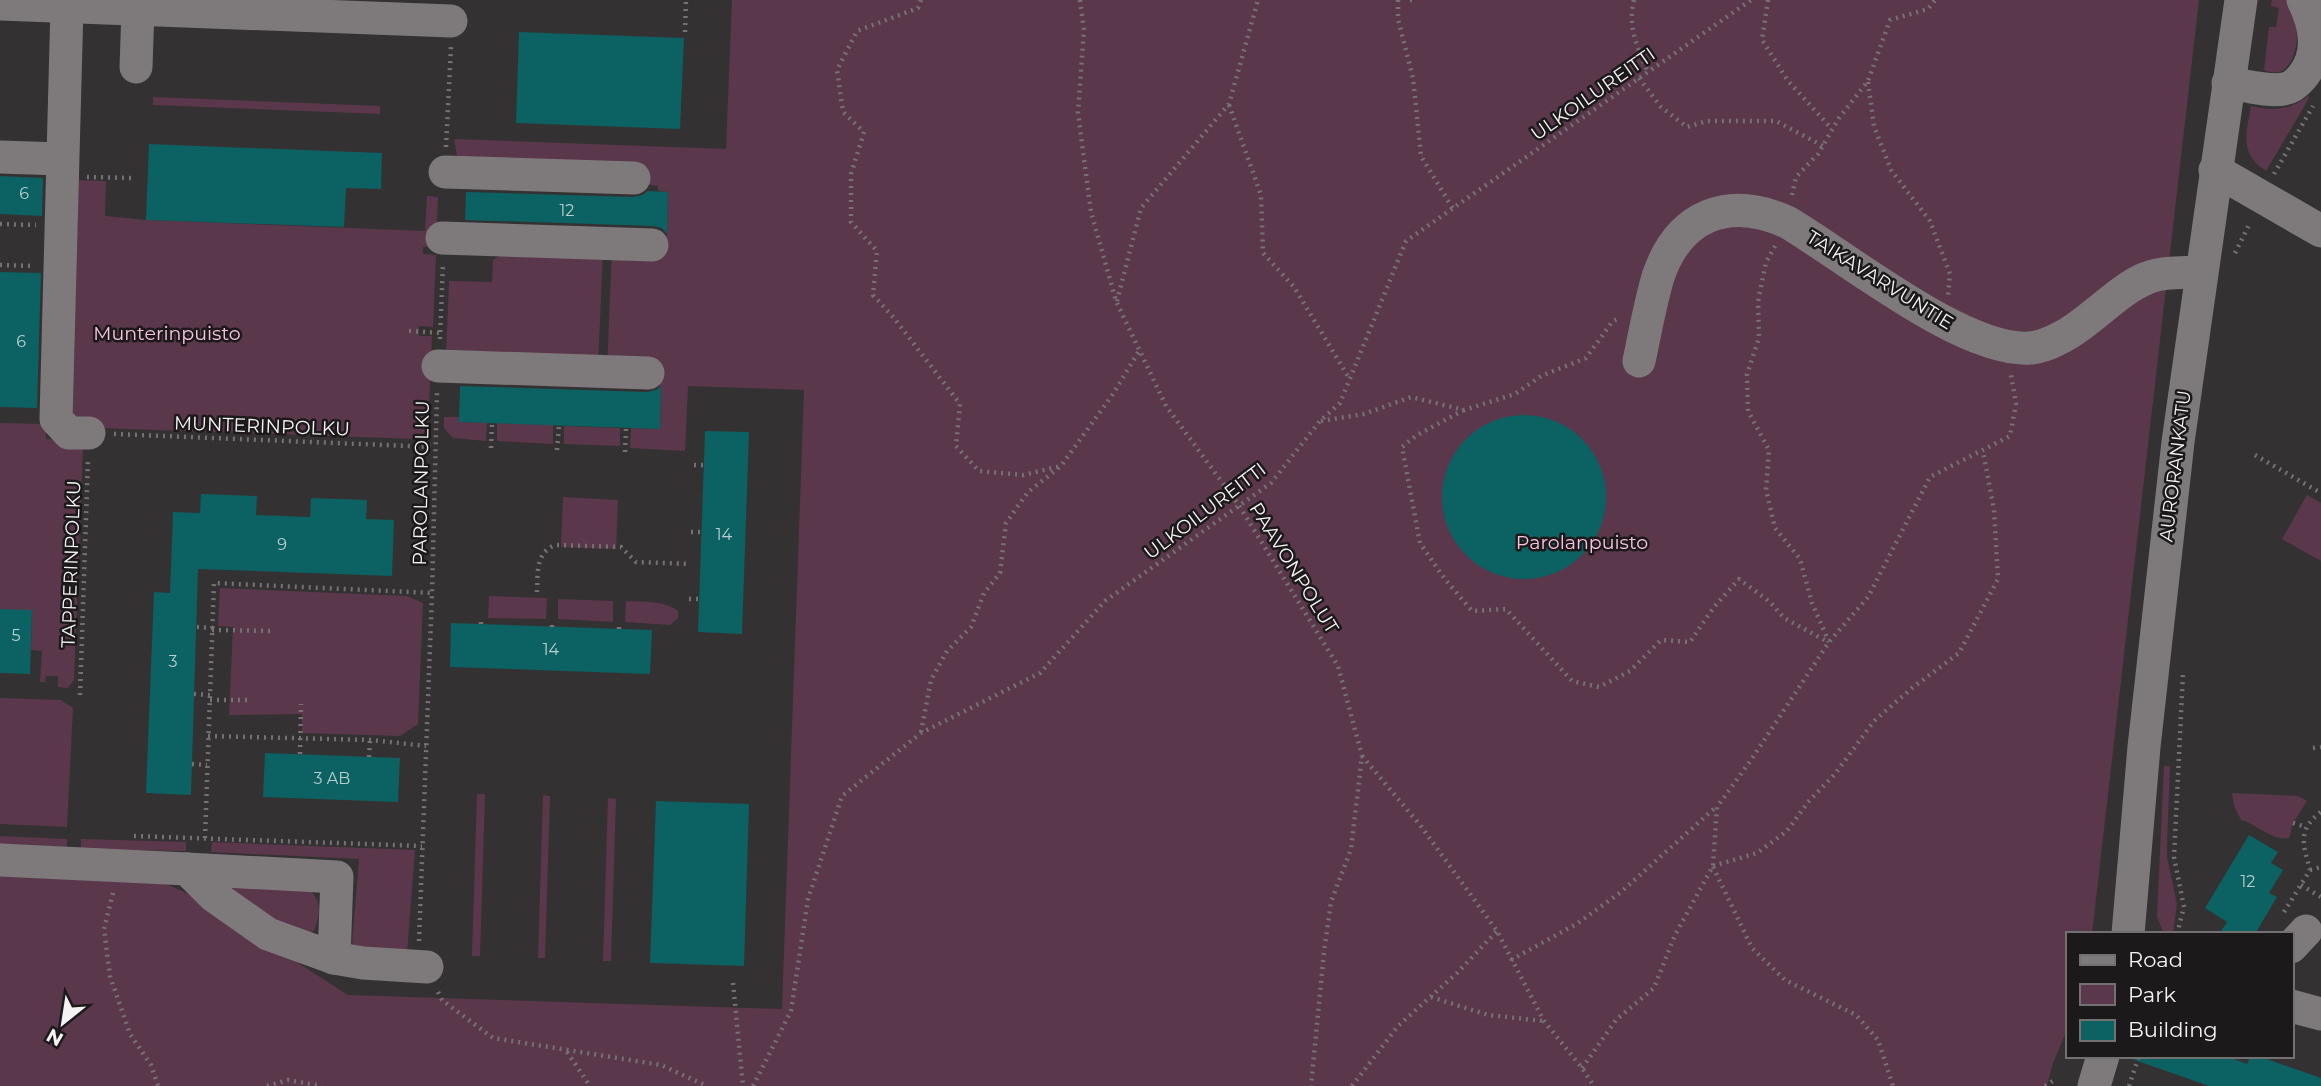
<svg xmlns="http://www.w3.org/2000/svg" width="2321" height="1086" font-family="Montserrat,sans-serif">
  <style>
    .green { fill: #5b374b }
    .building { fill: #0c6162 }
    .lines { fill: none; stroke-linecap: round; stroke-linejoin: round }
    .path { stroke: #747273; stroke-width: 4.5; stroke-dasharray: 2 5; stroke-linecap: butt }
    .minor { stroke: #7e7a7c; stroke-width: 33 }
    .labels { text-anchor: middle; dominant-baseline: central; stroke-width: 5; stroke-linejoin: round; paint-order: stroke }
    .number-label { font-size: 16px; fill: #bacecf }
    .street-label { font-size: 19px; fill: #f4f2f3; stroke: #1b191a }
    .park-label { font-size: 19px; fill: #f9c2df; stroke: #1b191a }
  </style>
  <rect width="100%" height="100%" fill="#343132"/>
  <g class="green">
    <polygon points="732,0 2199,0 2092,934 2067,934 2067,1030 2053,1063 2047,1086 0,1086 0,874 150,880 171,886 195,897 348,995 782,1009 804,390 688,386 685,451 630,448 631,428 660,429 661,386 633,384 607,369 612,248 638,235 667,236 668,192 658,191 658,186 457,156 454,139 726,149"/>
    <path d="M 2272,0 L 2288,0 C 2291,9 2295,18 2296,27 C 2300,47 2290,82 2264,70 L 2269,27 L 2276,27 L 2279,8 L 2271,6 Z"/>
    <path d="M 2309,95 L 2308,100 L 2266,171 C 2239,154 2246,133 2251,106 C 2273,111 2290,111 2309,95 Z"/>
    <polygon points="153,97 380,106 380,114 153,105"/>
    <polygon points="71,180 106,181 105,216 146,220 425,231 427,196 438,197 436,247 423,247 423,254 436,255 433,327 419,326 419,336 432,336 428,429 417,439 70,427"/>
    <polygon points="603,249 598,368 446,353 449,281 492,282 493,260 499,256"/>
    <polygon points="444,417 459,417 459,422 487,423 486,441 453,438 444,428"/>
    <polygon points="0,423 46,424 46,439 76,440 83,446 74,680 68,688 58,687 58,676 46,676 45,682 40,682 42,651 31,650 32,611 0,609"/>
    <polygon points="497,423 553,425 553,444 497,441"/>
    <polygon points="564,426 620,428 620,446 564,444"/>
    <polygon points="2307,495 2321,503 2321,561 2282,539"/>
    <polygon points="563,497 618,500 616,549 561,547"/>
    <polygon points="220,588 407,596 423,603 418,724 400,736 302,733 302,714 229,715 233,627 218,626"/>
    <polygon points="489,596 547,598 546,619 488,618"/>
    <polygon points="558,599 613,601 613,622 558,619"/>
    <path d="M 626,601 C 643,602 664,600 678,611 L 678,618 L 670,625 L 625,622 Z"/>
    <polygon points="0,698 61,700 73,708 67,827 0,824"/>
    <polygon points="2164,766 2170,766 2167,845 2167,857 2177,904 2173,934 2164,934 2157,917"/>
    <path d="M 2232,793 L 2298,796 L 2307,801 L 2293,823 L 2289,838 C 2272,841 2257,824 2241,820 L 2234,806 Z"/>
    <polygon points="477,794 485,794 480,956 472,956"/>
    <polygon points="543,795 550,796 545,958 538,958"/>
    <polygon points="608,798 616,799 611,961 603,961"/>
    <polygon points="0,836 67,839 67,847 0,844"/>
    <polygon points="81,839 186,842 186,851 81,849"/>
    <polygon points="212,842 415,850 407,954 362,952 352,943 359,859 211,852"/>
    <path d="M 214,881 L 309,889 C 323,903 320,914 314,931 L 301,936 Z"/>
  </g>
  <g class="building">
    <polygon points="519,32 684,38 680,129 516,123"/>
    <polygon points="149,144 382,153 381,189 346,188 344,227 146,220"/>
    <polygon points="0,176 43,178 42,216 0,214"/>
    <polygon points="648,191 668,192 667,234 662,228 653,226 465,220 466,192 633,197 642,195"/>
    <polygon points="0,272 41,273 37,408 0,407"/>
    <polygon points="460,386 647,392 656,390 661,386 660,429 459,422"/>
    <circle cx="1524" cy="497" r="82"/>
    <polygon points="705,431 749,432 742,634 698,632"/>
    <polygon points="201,494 257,496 256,515 310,517 311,498 367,500 366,519 394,520 392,576 198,569 191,795 146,793 154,592 170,593 173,512 200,513"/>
    <polygon points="0,609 32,610 30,674 0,673"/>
    <polygon points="451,623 652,630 650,674 450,667"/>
    <polygon points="265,753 400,758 398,802 263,797"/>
    <polygon points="656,801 749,804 744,966 650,963"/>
    <polygon points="2249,835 2278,852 2271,863 2283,870 2269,893 2277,897 2255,934 2219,934 2227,922 2205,908"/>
    <polygon points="2133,1056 2226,1056 2247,1064 2250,1056 2258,1056 2321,1078 2321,1086 2209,1086 2132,1059"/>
  </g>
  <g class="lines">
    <g class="path">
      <polyline points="921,0 918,8 857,31 837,70 843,112 864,132 851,174 851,222 877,251 873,295 894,318 960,404 956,446 979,471 1023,475 1061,466"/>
      <polyline points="1080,0 1084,30 1078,113 1091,212 1116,301 1166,406 1238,504 1338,666 1362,756 1351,849 1331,902 1324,952 1311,1086"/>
      <polyline points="1398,0 1398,19 1413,78 1421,156 1453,209"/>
      <polyline points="1410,0 1413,0"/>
      <path d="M 1634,0 C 1627,26 1638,49 1648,72"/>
      <polyline points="1768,0 1762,40 1788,81 1832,129"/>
      <polyline points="685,32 686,0"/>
      <polyline points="1639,78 1661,107 1687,127 1707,121 1776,121 1823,146"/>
      <polyline points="1868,82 1874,126 1891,170 1930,221 1950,274 1948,295"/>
      <polyline points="1229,105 1261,195 1263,253 1294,287 1349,378"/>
      <polyline points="446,147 451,47"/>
      <polyline points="2274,174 2313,106"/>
      <polyline points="87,177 132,178"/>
      <polyline points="1792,195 1796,177 1818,154 1839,118 1868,81 1890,20 1928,9 1935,0"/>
      <polyline points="0,224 36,225"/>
      <polyline points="1775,246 1766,262 1758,302 1759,338 1747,374 1748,411 1769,450 1766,490 1775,528 1800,559 1812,603 1829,642"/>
      <polyline points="2235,253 2250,223"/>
      <polyline points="0,265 35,266"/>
      <polyline points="1117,301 1141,208 1229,104 1258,0"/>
      <polyline points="409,331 441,333"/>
      <polyline points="440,339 443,264"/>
      <polyline points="1464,410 1417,435 1402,447 1420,543 1444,578 1472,611 1506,609 1572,681 1599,687 1630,671 1661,640 1690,642 1714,607 1739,579 1770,602 1784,618 1828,642"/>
      <polyline points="1321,421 1364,414 1411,397 1464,410 1515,394 1541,376 1586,358 1612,322 1619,318"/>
      <polyline points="114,434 434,447"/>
      <polyline points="491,448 492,423"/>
      <polyline points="557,450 559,426"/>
      <polyline points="625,452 626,428"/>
      <polyline points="2255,455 2321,493"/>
      <polyline points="694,465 704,465"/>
      <polyline points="691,532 702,532"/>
      <path d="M 537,592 C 538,574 535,553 555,545 L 621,547 L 636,562 L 690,564"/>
      <polyline points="689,599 700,599"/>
      <polyline points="481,624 481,620"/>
      <polyline points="197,627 213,628"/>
      <polyline points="552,627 552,622"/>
      <polyline points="619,629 619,625"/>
      <polyline points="212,630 274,631"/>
      <polyline points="194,694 210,695"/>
      <polyline points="80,695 88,460"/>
      <polyline points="210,700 249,700"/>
      <polyline points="921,732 931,680 947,651 971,627 984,593 1000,573 1006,523 1028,492 1061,466 1113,394 1139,351"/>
      <polyline points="208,736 370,740 426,746"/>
      <polyline points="2313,748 2321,747"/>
      <polyline points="300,754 301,704"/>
      <polyline points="1362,756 1420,825 1497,931 1544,1021 1582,1068 1594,1086"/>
      <polyline points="369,757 370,740"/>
      <polyline points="192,764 207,765"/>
      <polyline points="2293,823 2306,827"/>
      <polyline points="134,836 422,846"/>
      <polyline points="205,838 214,583 432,593"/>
      <polyline points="1713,866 1757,853 1787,831 1808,802 1835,774 1874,721 1912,688 1959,653 1998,579 1994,510 1983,451"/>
      <polyline points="1713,867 1752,948 1785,980 1856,1015 1878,1040 1893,1086"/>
      <polyline points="2310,870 2321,867"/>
      <polyline points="2301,885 2321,897"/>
      <polyline points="113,893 104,929 110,976 130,1034 151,1065 158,1086"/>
      <path d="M 2284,912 L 2310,870 C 2303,844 2297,830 2321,812"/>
      <polyline points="2177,934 2184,907 2174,857 2183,674"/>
      <polyline points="419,941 432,593 437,393"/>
      <polyline points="1511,960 1578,923 1621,892 1716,807"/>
      <polyline points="733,983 743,1086"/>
      <polyline points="438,992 442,1000 493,1038 661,1065 707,1086"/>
      <polyline points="1431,997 1488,1015 1543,1021"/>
      <polyline points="567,1052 590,1086"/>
      <polyline points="1582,1068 1616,1020 1654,988 1675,935 1713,866 1717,807 1751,760 1829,642 1868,597 1930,477 2010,436 2016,404 2011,375"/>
      <polyline points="267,1086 288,1080 322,1086"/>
      <polyline points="753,1086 791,1011 808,899 842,796 921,733 1040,673 1105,601 1271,483 1320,421 1340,403 1406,241 1751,0"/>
      <polyline points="1352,1086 1398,1026 1457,973 1497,931"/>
      <polyline points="2045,1086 2054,1080"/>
      <polyline points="2129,1086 2139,1056"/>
    </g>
    <g class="minor">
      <polyline points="0,4 451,21"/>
      <polyline points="67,6 56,419 69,433 89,433"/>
      <polyline points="136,67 138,9"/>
      <path d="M 2228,83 C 2245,85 2267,92 2284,89 C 2291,88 2297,83 2302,77 C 2321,54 2316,26 2303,0"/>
      <polyline points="0,157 62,159"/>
      <polyline points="2215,170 2321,231"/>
      <polyline points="445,172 634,178"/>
      <polyline points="442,238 652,245"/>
      <path d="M 1639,361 C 1645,333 1650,304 1658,277 C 1679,214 1729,196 1787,222 C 1845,256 1964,353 2030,348 C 2044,347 2057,340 2069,333 C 2094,318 2121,288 2147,278 C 2164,271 2183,273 2200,272"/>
      <polyline points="438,366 648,373"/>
      <polyline points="0,860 187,869"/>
      <polygon points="187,869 337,877 334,958 268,934 214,896"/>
      <polyline points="2128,934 2144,747 2178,442 2241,0"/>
      <polyline points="2291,947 2306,931"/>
      <polyline points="334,958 363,963 427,967"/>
      <polyline points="2291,1006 2321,1014"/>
      <polyline points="2094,1086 2103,1056"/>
    </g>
  </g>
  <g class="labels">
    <g class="number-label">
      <text x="24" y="193">6</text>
      <text x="567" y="210">12</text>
      <text x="21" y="341">6</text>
      <text x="724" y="534">14</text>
      <text x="282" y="544">9</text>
      <text x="16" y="635">5</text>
      <text x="551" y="649">14</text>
      <text x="173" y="661">3</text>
      <text x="332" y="778">3 AB</text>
      <text x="2248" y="881">12</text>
    </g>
    <g class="street-label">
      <text transform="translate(1593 94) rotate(-35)">ULKOILUREITTI</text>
      <text transform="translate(1880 280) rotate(32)">TAIKAVARVUNTIE</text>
      <text transform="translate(262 426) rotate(2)">MUNTERINPOLKU</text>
      <text transform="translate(2175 466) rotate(-83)">AURORANKATU</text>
      <text transform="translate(421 483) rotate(-89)">PAROLANPOLKU</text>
      <text transform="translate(1205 511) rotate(-37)">ULKOILUREITTI</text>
      <text transform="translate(71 564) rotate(-88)">TAPPERINPOLKU</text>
      <text transform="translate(1294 568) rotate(58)">PAAVONPOLUT</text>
    </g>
    <g class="park-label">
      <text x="167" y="333">Munterinpuisto</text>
      <text x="1582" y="542">Parolanpuisto</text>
    </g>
  </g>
  <rect x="2066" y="932" width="228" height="126" fill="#1b191a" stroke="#727071" stroke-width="2"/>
  <rect x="2080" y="955" width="35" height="10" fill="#7e7a7c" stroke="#727071" stroke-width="2"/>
  <text x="2128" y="967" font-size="21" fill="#f4f2f3">Road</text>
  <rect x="2080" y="984" width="35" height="21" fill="#5b374b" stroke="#727071" stroke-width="2"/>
  <text x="2128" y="1002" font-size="21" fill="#f4f2f3">Park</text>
  <rect x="2080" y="1020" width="35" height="21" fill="#0c6162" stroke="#727071" stroke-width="2"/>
  <text x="2128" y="1037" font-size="21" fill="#f4f2f3">Building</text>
  <g transform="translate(63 1023) rotate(210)" stroke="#1b191a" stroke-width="5" paint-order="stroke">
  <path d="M0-5L12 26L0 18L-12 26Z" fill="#f4f2f3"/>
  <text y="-10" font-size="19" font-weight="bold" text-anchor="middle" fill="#f4f2f3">N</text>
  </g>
</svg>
